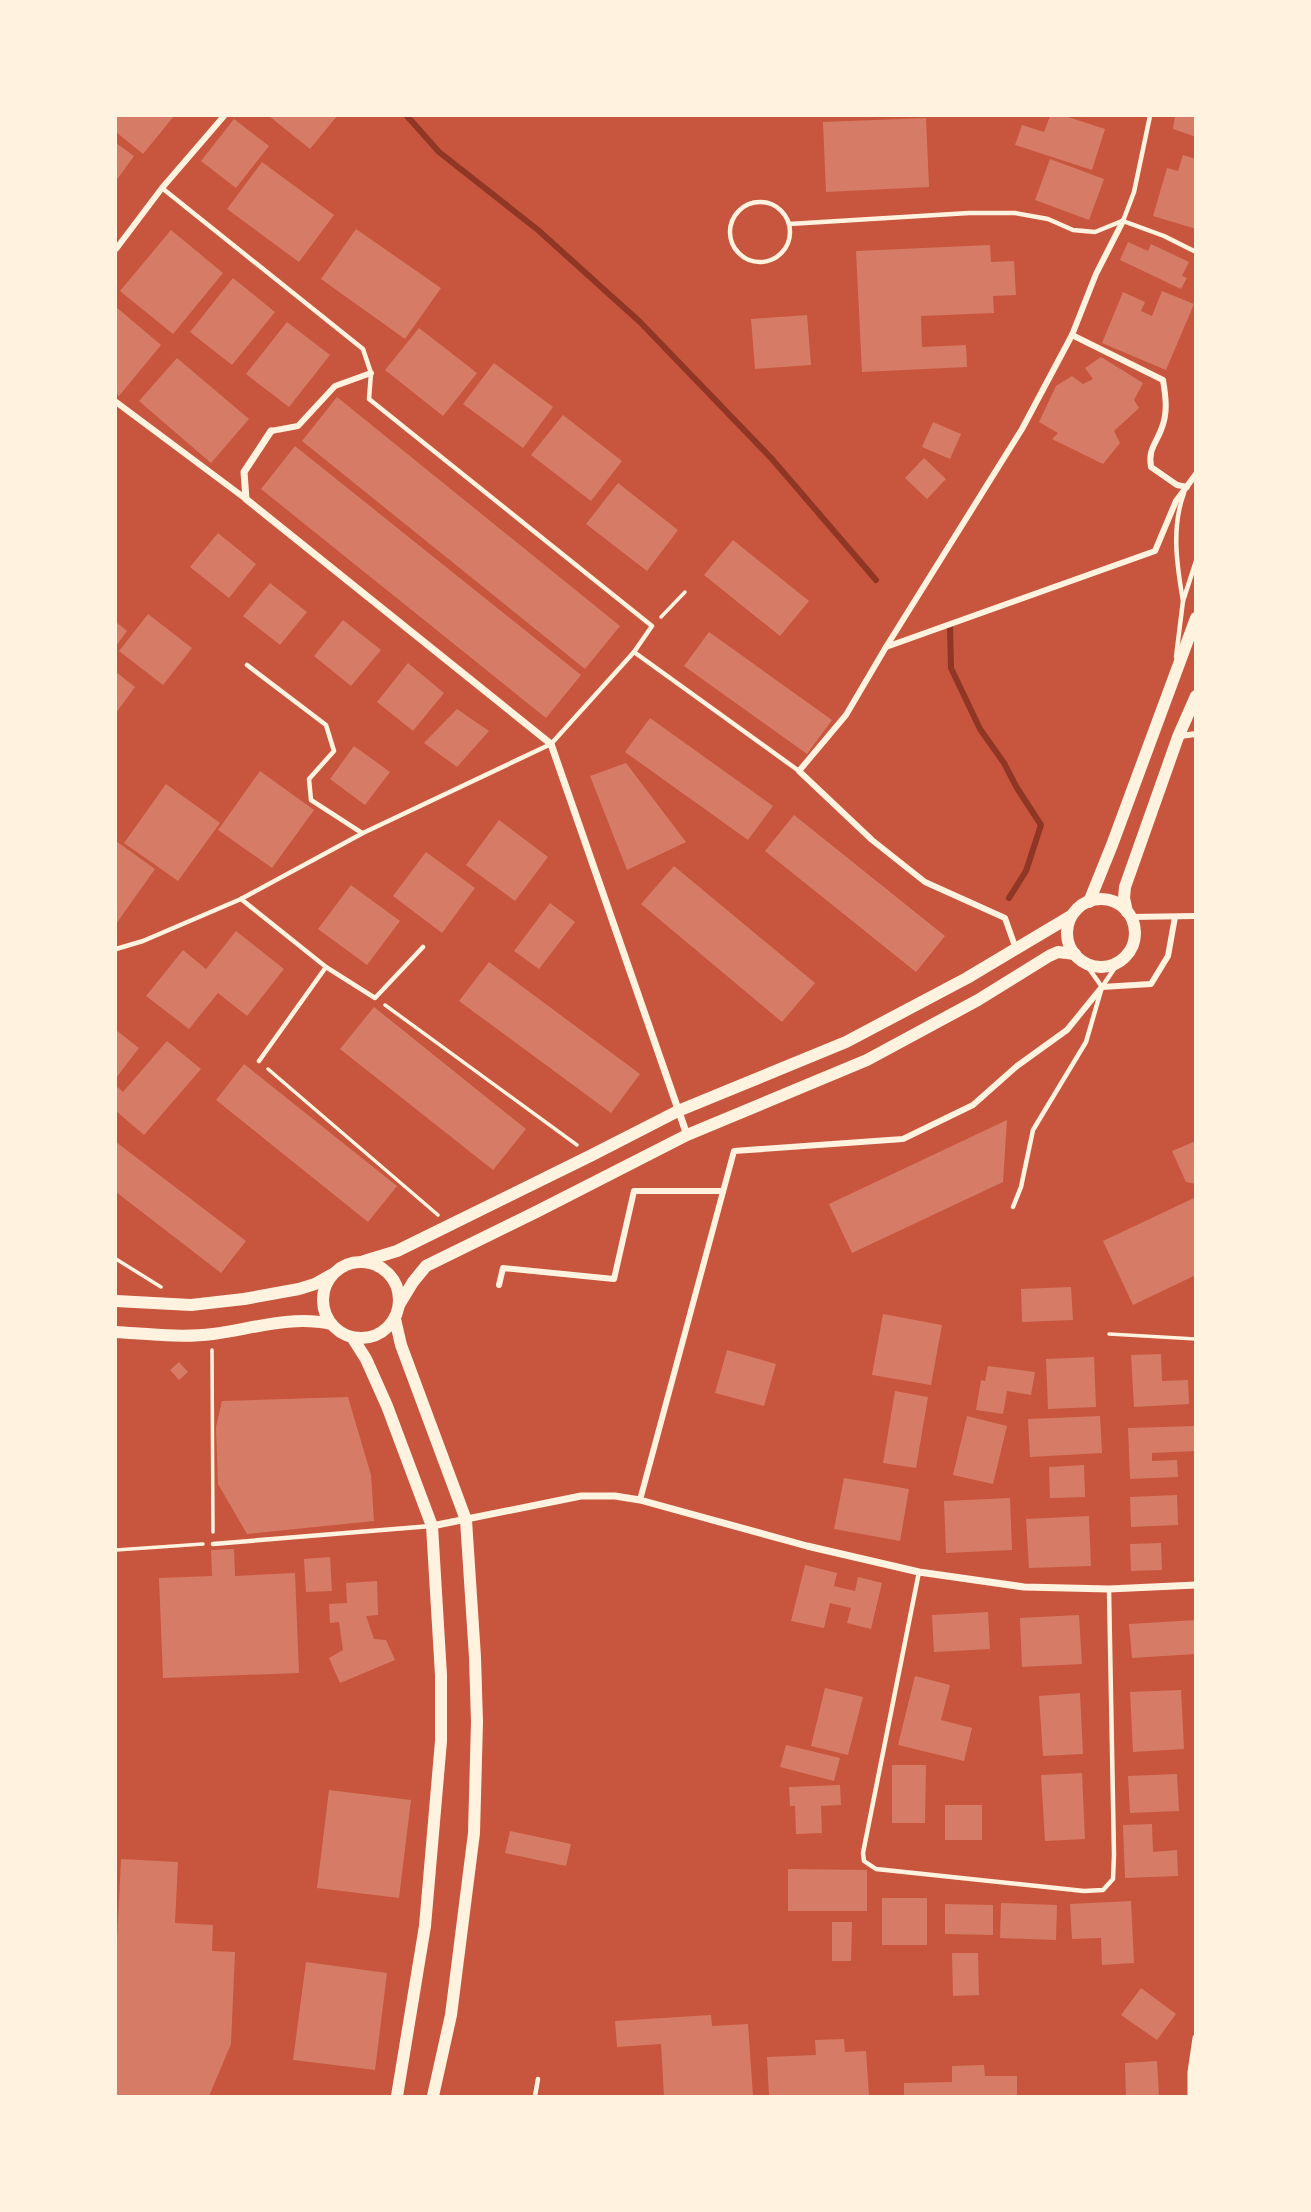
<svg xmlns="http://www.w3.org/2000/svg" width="1311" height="2212" font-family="Quicksand,sans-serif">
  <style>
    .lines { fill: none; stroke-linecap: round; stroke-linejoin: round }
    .stream { stroke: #8f3625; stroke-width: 6 }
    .building { fill: #d67c66 }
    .path { stroke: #fff3e0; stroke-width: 3.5 }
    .service { stroke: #fff3e0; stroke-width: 4.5 }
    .pedestrian { stroke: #fff3e0; stroke-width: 6 }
    .minor { stroke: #fff3e0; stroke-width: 7 }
    .secondary { stroke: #fff3e0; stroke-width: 12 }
  </style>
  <rect width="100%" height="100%" fill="#c8553d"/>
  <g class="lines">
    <g class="stream">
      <polyline points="407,116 439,152 538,230 640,322 772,459 876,580"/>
      <polyline points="950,626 951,668 980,729 1004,763 1017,788 1041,825 1026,871 1009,898"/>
    </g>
  </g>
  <g class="building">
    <polygon points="116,116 174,116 143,154 116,132"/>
    <polygon points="269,116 337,116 310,149"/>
    <polygon points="1050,116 1065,116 1105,129 1092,170 1015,145 1022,125 1044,132"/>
    <polygon points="1175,116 1196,116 1196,137 1173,129"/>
    <polygon points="926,118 929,187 826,192 823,122"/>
    <polygon points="234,119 269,146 236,188 201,161"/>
    <polygon points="116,143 134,156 116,181"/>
    <polygon points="1183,155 1196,159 1196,229 1153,216 1167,168 1178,171"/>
    <polygon points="1050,159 1104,179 1089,220 1035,200"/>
    <polygon points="262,162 334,215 299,262 227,209"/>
    <polygon points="356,229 441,288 405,339 321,279"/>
    <polygon points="171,230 223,273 173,334 120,291"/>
    <polygon points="1128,242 1148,251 1151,244 1189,262 1182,276 1187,278 1181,289 1120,260"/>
    <polygon points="990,245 991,262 1014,261 1016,295 993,296 994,313 921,316 922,347 966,345 967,367 862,372 856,251"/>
    <polygon points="233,278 275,312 232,365 190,332"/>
    <polygon points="1162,291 1194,304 1166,370 1102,343 1123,292 1145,302 1141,311 1152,316"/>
    <polygon points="116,307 161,345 119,396 116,393"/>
    <polygon points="807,315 811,365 755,369 751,319"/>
    <polygon points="287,322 330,355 289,407 246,374"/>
    <polygon points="419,328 477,373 443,416 385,370"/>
    <polygon points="1101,357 1143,383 1134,400 1139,408 1114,431 1120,443 1103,464 1052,439 1058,433 1039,422 1056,386 1072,376 1083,384 1093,379 1085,368"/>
    <polygon points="177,358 249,419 211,463 139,401"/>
    <polygon points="494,363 553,407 523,448 463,404"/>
    <polygon points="337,397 620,626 585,669 302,441"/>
    <polygon points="563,415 622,461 591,501 531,455"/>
    <polygon points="933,422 961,434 950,459 922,447"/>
    <polygon points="295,446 581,675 546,718 261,489"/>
    <polygon points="924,458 946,479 927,499 905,478"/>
    <polygon points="618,483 678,530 647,571 586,524"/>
    <polygon points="218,533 256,564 229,598 190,567"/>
    <polygon points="733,540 809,601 780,636 704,575"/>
    <polygon points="270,583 307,612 280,645 243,616"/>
    <polygon points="148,614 192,648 163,685 119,651"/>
    <polygon points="343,620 381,650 351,686 314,656"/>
    <polygon points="116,622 127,631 116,646"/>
    <polygon points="709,632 832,720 807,754 684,666"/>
    <polygon points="408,663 444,693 413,731 377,702"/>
    <polygon points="116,672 135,687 116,713"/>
    <polygon points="457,709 489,731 457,767 424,743"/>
    <polygon points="650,718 773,806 748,840 625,752"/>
    <polygon points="354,746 390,772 365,805 330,779"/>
    <polygon points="626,763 686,842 627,870 590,776"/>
    <polygon points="260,771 314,810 272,868 218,830"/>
    <polygon points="166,784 220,823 178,881 124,843"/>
    <polygon points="794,815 945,936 916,972 765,851"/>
    <polygon points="499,820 548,857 515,901 466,865"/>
    <polygon points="116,841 155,869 116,924"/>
    <polygon points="426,852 475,888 442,933 393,896"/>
    <polygon points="674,866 815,983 782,1022 641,904"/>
    <polygon points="351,885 400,921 367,965 318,929"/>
    <polygon points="550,903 575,922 539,969 514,951"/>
    <polygon points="236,931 284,969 247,1016 218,993 189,1029 146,996 183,950 206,969"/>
    <polygon points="489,962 640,1074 611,1113 459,1001"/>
    <polygon points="374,1007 526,1129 493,1170 340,1049"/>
    <polygon points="116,1030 139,1048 116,1078"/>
    <polygon points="167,1041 201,1069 144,1135 116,1111 116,1090 118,1087 123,1092"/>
    <polygon points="244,1064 397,1186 368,1222 216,1100"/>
    <polygon points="1007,1120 1003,1182 852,1253 829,1204"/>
    <polygon points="1196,1141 1196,1184 1186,1182 1172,1151"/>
    <polygon points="116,1142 246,1241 221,1273 116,1192"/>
    <polygon points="1196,1197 1196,1275 1133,1305 1103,1241"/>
    <polygon points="1071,1287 1073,1320 1022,1322 1021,1289"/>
    <polygon points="883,1314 942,1325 931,1385 872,1375"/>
    <polygon points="727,1350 776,1364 764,1406 715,1393"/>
    <polygon points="1161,1354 1162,1381 1188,1380 1189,1404 1134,1407 1131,1355"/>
    <polygon points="1094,1357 1096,1407 1048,1409 1046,1359"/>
    <polygon points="179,1362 188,1372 179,1380 170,1370"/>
    <polygon points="988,1366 1035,1372 1031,1395 1007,1391 1003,1414 976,1410 981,1380 985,1381"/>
    <polygon points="895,1391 928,1397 916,1468 883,1463"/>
    <polygon points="348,1397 371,1475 374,1521 247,1534 218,1484 216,1427 222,1401"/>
    <polygon points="967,1416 1007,1426 993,1484 953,1475"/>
    <polygon points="1100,1416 1102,1453 1030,1457 1028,1419"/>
    <polygon points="1196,1426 1196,1451 1152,1453 1152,1461 1177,1460 1178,1477 1130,1479 1128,1428"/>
    <polygon points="1084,1465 1085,1497 1050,1498 1049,1467"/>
    <polygon points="844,1478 909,1489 900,1541 834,1529"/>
    <polygon points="1177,1495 1178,1525 1131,1527 1130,1497"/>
    <polygon points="1010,1498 1012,1550 946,1553 944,1501"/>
    <polygon points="1089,1516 1091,1566 1029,1568 1026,1519"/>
    <polygon points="1161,1543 1162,1570 1131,1571 1130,1544"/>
    <polygon points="234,1549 235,1576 295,1573 299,1673 163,1678 159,1578 212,1576 211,1550"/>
    <polygon points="330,1557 332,1591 306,1592 304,1559"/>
    <polygon points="805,1565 837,1573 834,1586 855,1591 858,1577 882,1583 871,1629 847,1623 851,1608 830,1603 824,1628 791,1621"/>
    <polygon points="377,1581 378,1615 366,1616 374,1639 386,1640 395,1660 340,1683 329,1658 343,1650 339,1622 330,1623 329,1604 347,1603 346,1583"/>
    <polygon points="988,1612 990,1649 934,1652 932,1615"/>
    <polygon points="1079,1615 1082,1664 1022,1667 1020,1618"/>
    <polygon points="1196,1620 1196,1654 1132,1658 1129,1624"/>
    <polygon points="915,1676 950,1685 941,1720 972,1728 964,1761 898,1745"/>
    <polygon points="825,1688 863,1697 848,1755 811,1746"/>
    <polygon points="1181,1690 1184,1749 1133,1752 1130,1692"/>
    <polygon points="1080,1693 1083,1754 1043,1756 1039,1696"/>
    <polygon points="786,1745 840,1758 834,1781 780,1767"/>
    <polygon points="892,1765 926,1765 925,1823 892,1823"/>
    <polygon points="1082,1773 1085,1839 1045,1841 1041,1775"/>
    <polygon points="1177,1774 1179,1811 1130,1813 1128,1776"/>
    <polygon points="840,1785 841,1805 821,1806 822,1833 796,1834 795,1806 790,1806 789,1787"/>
    <polygon points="329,1790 411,1800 399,1898 317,1888"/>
    <rect x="945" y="1805" width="37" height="35"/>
    <polygon points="1152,1824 1153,1852 1177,1850 1178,1876 1125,1878 1123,1825"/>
    <polygon points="510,1831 571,1844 566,1866 505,1853"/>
    <polygon points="121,1859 178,1862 175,1923 213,1925 212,1951 235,1952 231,2044 209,2096 116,2096 116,1960"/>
    <polygon points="788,1869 867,1870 867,1911 788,1911"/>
    <rect x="882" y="1898" width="45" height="47"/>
    <polygon points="1131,1901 1134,1963 1102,1965 1101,1938 1072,1939 1070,1904"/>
    <polygon points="1001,1903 1057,1905 1056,1940 1000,1938"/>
    <polygon points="945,1904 993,1905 993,1935 945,1934"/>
    <polygon points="832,1922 852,1922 851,1961 832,1961"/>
    <polygon points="952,1953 978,1953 979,1995 953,1996"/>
    <polygon points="306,1962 387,1973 375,2070 293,2060"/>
    <polygon points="1141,1988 1176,2014 1157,2040 1121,2015"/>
    <polygon points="711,2015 712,2026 748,2024 753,2096 664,2096 661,2044 617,2047 615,2021"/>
    <polygon points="844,2039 845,2052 866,2051 869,2096 769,2096 767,2057 816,2055 815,2040"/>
    <polygon points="1157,2061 1159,2096 1126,2096 1125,2063"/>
    <polygon points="984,2065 985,2076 1017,2076 1017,2096 904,2096 904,2083 952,2082 952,2066"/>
  </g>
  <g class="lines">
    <g class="path">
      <polyline points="661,617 685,592"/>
      <polyline points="385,1005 577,1145"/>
      <polyline points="268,1069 438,1215"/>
      <polyline points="116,1259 161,1287"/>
      <polyline points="1109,1334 1196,1339"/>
      <polyline points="212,1350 213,1532"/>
      <polyline points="116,1550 203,1544"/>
    </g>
    <g class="service">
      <circle cx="760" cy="232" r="30"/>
      <polyline points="1123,221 1134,192 1150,116"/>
      <polyline points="1123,221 1164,236 1196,252"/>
      <polyline points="789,224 969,213 1015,213 1048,219 1073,230 1095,232 1122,221"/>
      <path d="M 1183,601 C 1177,566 1171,528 1184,493"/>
      <polyline points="634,652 799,771"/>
      <polyline points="1176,657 1183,601 1196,561"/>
      <polyline points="247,665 326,725 334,751 309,779 311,800 362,833"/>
      <polyline points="241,899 326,967 375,998 423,947"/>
      <polyline points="116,949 143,941 241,899 363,833 551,744 634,652 652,626 369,399 371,373 363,349 162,188"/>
      <polyline points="1085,963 1102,987"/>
      <polyline points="259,1061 326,967"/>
      <polyline points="1013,1207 1021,1187 1033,1130 1086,1042 1102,987 1120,960"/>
      <polyline points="213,1544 431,1526"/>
      <polyline points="919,1572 863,1853 864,1861 876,1869 1084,1891 1103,1890 1113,1879 1114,1855 1109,1589"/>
      <polyline points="535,2096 538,2079"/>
    </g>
    <g class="pedestrian">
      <polyline points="116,249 162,188 224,116"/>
      <path d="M 1072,335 L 1163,380 C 1166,398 1168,413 1161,430 C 1155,445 1148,450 1151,467 L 1177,485 L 1187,487"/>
      <polyline points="116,402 246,499"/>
      <polyline points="271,431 298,426 335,386 371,373"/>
      <polyline points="886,647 1155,551 1176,501 1196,474"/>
      <polyline points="1180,736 1196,734"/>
      <polyline points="1130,917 1196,916"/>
      <polyline points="1016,949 1005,918 925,882 872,840 799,771 846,715 886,647 1022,429 1072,335 1096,274 1123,221"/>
      <polyline points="499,1285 503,1268 614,1279 634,1191 723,1191"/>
      <polyline points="640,1500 734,1151 903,1139 973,1105 1017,1066 1067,1030 1102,987 1151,984 1168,956 1175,917"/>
    </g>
    <g class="minor">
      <polyline points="271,431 244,472 246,499 551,744 687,1135"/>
      <polyline points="432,1526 581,1496 615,1496 640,1500 807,1546 919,1572 1024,1587 1109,1589 1196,1585"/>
      <polyline points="1191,2096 1191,2072 1196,2038"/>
    </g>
    <g class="secondary">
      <circle cx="1101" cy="933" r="34"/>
      <polyline points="1089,902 1112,845 1196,618"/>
      <polyline points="1127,912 1124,898 1125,887 1178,737 1196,696"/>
      <polyline points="364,1261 397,1251 592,1155 678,1111 846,1042 967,978 1071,916"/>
      <circle cx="361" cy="1300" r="38"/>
      <polyline points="116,1301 191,1305 244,1299 299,1289 315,1284 331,1275"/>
      <polyline points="399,1305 413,1282 426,1266 538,1211 687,1135 867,1060 978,1000 1049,956 1058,952 1075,954"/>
      <polyline points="395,1319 401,1345 466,1520 475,1657 477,1722 474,1833 451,2015 433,2096"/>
      <path d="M 116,1332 C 148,1334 181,1338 213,1334 C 252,1329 291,1315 331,1324"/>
      <polyline points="352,1337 366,1359 387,1406 432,1526 441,1675 441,1741 425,1926 397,2096"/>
    </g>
  </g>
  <rect width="1311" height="2212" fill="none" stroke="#fff3e0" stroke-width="234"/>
</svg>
